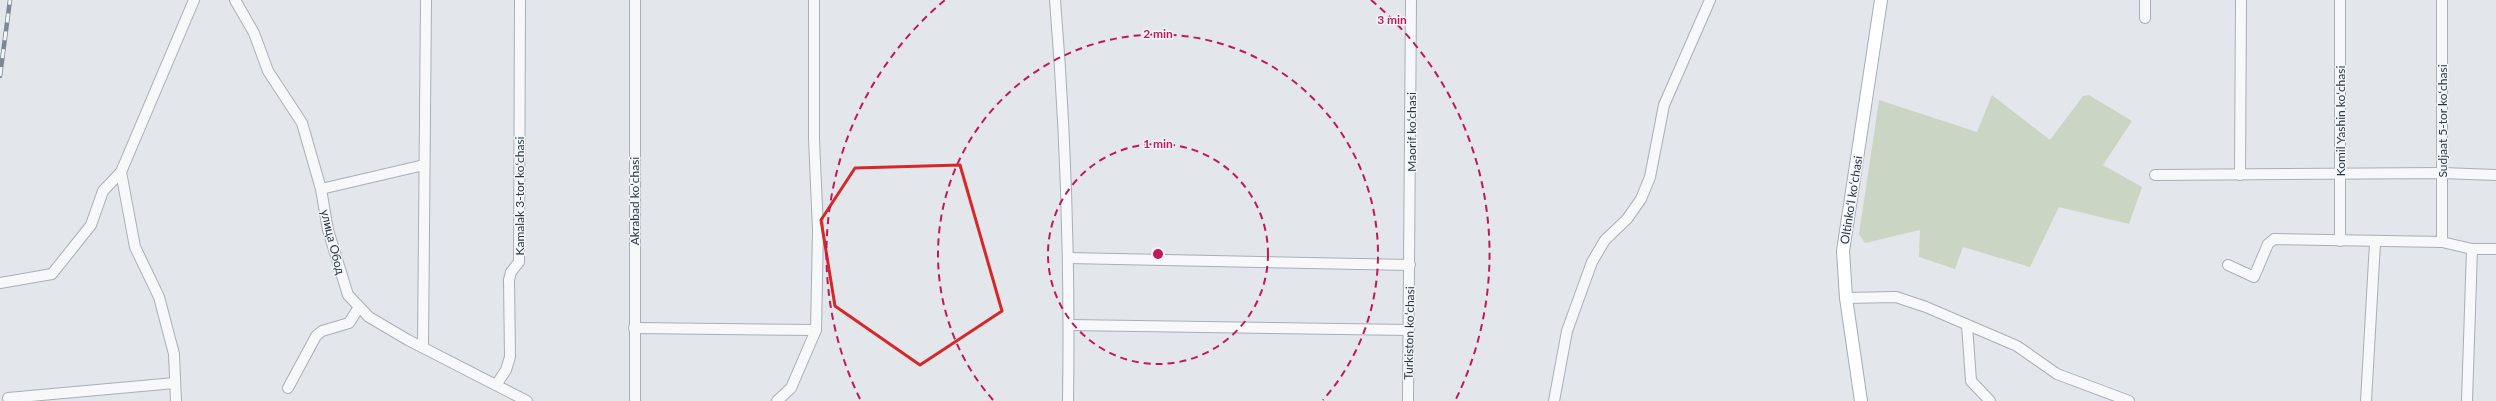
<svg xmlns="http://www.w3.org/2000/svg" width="2496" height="401" font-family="Lato,sans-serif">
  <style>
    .green { fill: #cbd5c4 }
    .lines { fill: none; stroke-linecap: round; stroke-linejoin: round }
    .minor-casing { stroke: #a8afb6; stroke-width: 12 }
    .major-casing { stroke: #a2adb7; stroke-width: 14 }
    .minor { stroke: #f6f8f9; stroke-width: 10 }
    .major { stroke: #fff; stroke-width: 12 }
    .rail-casing { stroke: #7c8995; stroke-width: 4.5 }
    .rail { stroke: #f3f6f8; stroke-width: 3; stroke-dasharray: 9; stroke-linecap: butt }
    .marked { fill: none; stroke: #d62828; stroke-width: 3; stroke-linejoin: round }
    .ring { fill: none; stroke: #c2185b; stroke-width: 2; stroke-dasharray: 7 5 }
    .labels { text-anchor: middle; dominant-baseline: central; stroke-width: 3; stroke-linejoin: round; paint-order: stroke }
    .street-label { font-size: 12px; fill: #2b3744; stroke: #f3f6f8 }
    .centre { fill: #c2185b; stroke: #f3f6f8; stroke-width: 2 }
    .ring-label { font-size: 12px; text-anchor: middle; font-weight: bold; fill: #c2185b; stroke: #f3f6f8; stroke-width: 3; stroke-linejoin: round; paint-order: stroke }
  </style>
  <rect width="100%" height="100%" fill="#e3e7eb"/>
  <polygon class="green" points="1992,95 2050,140 2083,96 2089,95 2132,121 2103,165 2142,187 2129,224 2059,207 2030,267 1963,247 1955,269 1919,257 1920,230 1865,243 1859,234 1879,100 1977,132"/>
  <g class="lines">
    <defs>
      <g id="minor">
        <polyline points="235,0 254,33 268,71 302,123 321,189 328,230 348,295 369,317 408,340 527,401"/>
        <polyline points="635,0 635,401"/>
        <path d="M 1055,0 C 1066,134 1070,267 1068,401"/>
        <polyline points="2442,0 2442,242"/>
        <polyline points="2145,18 2145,0"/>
        <polyline points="2155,175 2442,173 2496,175"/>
        <polyline points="2240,175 2241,0"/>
        <polyline points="321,189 424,165"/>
        <polyline points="2340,241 2340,0"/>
        <polyline points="1068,258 1410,265"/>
        <polyline points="2228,265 2254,277 2268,244 2274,239 2442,242 2472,249 2496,249"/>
        <polyline points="0,283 52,274 91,225 103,191 121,172"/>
        <polyline points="1846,298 1896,297 1926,307 2017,346 2057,374 2129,401"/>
        <polyline points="1069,325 1409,330"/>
        <polyline points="1967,325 1971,381 1990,401"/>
        <polyline points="634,328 816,330"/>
        <polyline points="423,346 426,0"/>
        <polyline points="496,385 506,370 510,357 509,280 511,272 519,262 520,0"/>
        <polyline points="288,388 316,336 322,331 349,323 359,307"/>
        <polyline points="8,398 175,383"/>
        <polyline points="176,401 174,354 159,297 135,247 121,172 194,0"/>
        <polyline points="777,401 791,388 816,330 818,230 814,139 814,0"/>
        <polyline points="1408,401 1411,0"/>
        <polyline points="1554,401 1567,331 1592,262 1605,240 1627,219 1641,199 1650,177 1664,105 1710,0"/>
        <polyline points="2366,401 2375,243"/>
        <polyline points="2467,401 2472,249"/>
      </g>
      <polyline id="major" points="1861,401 1846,298 1843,251 1881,0"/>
    </defs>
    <use href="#minor" class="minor-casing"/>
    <use href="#major" class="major-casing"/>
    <use href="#minor" class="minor"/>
    <use href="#major" class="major"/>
    <defs>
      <polyline id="rail" points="0,76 10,0"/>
    </defs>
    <use href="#rail" class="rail-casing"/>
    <use href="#rail" class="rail"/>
  </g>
  <path class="marked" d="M 960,165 L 1002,311 L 920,365 L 835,306 L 821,220 L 855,168 Z"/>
  <g class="ring">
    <circle cx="1158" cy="254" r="110"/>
    <path d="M993 400A220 220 0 1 1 1323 400"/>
    <path d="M860 399A331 331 0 0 1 945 0M1371 0A331 331 0 0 1 1456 399"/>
  </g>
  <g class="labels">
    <g class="street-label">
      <text transform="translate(2340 121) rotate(-90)">Komil Yashin koʻchasi</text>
      <text transform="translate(2442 121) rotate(-90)">Sudjaat 5-tor koʻchasi</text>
      <text transform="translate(1411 132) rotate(-90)">Maorif koʻchasi</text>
      <text transform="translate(519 196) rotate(-90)">Kamalak 3-tor koʻchasi</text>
      <text transform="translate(1851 200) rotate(-81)">Oltinkoʻl koʻchasi</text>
      <text transform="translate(634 201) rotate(-90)">Akrabad koʻchasi</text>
      <text transform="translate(333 242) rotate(76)">улица Обод</text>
      <text transform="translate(1409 333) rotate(-89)">Turkiston koʻchasi</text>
    </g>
  </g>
  <circle cx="1158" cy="254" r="6" class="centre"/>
  <g class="ring-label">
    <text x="1392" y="24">3 min</text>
    <text x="1158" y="38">2 min</text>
    <text x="1158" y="148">1 min</text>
  </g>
</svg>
